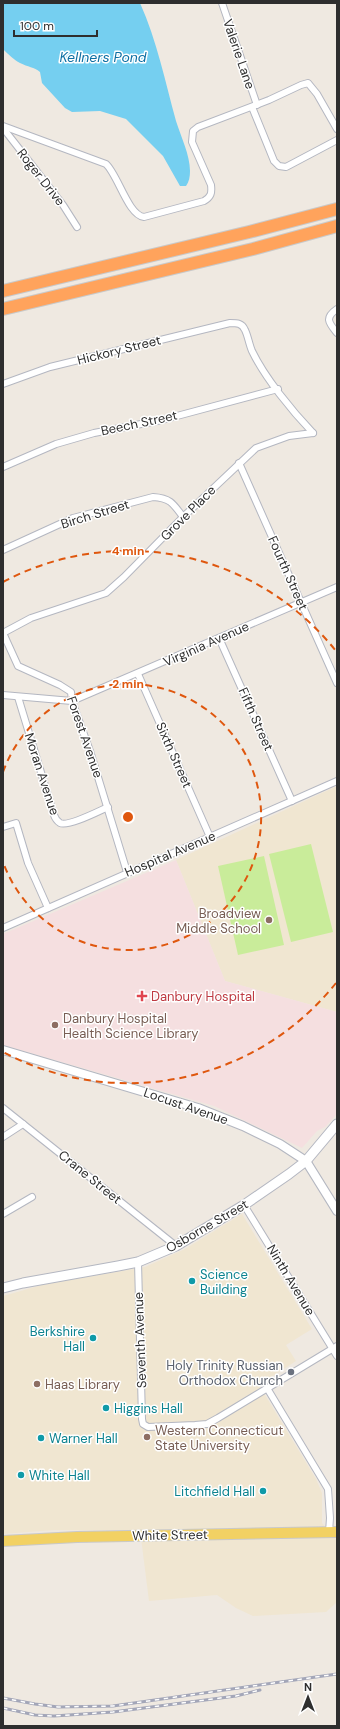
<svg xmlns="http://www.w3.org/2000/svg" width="340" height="1729" font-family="'DM Sans',sans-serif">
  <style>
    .education { fill: #f0e6d1 }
    .medical { fill: #f5dfe0 }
    .pitch { fill: #c9ec9a }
    .water { fill: #75cff0 }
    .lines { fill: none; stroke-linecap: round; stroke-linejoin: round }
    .minor-casing { stroke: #b4b7c1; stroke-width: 8 }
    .tertiary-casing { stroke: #b4b7c1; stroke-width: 10 }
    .secondary-casing { stroke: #b4b7c1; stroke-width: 11 }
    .primary-casing { stroke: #c9c9c9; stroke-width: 12 }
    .motorway-casing { stroke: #c9c9c9; stroke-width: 14 }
    .minor { stroke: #fff; stroke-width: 6 }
    .tertiary { stroke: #fff; stroke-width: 8 }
    .secondary { stroke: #fff; stroke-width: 9 }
    .primary { stroke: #f2d163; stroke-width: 10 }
    .motorway { stroke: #ffa35c; stroke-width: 12 }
    .rail-casing { stroke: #a3a6b8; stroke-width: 3 }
    .rail { stroke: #fff; stroke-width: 1.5; stroke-dasharray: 4.5; stroke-linecap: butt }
    .ring { fill: none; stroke: #df570e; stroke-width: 2; stroke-dasharray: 7 5 }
    .education-dot { fill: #8d6e63; stroke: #fff; stroke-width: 1.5 }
    .health-dot { fill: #e0444e; stroke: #fff; stroke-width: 1.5 }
    .culture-dot { fill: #0f9aa8; stroke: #fff; stroke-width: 1.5 }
    .worship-dot { fill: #6b7280; stroke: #fff; stroke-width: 1.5 }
    .labels { text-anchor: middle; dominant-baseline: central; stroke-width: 3; stroke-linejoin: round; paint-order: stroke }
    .street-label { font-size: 13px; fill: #2e2e2e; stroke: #fff }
    .education-label { font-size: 13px; fill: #785e54; stroke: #fff; text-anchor: start }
    .health-label { font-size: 13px; fill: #be3a42; stroke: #fff; text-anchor: start }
    .culture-label { font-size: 13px; fill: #0d838f; stroke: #fff; text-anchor: start }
    .worship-label { font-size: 13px; fill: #5b616d; stroke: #fff; text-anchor: end }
    .water-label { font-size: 14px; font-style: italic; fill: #0d6fa3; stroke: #fff }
    .centre { fill: #df570e; stroke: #fff; stroke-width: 2 }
    .ring-label { font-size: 12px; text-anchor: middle; font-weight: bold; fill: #df570e; stroke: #fff; stroke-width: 3; stroke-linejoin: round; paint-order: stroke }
  </style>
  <rect width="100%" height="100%" fill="#efe9e1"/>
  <g class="education">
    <polygon points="337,786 337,1012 225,981 176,860"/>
    <polygon points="242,1214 312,1329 286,1345 296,1361 259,1385 316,1479 322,1493 322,1523 336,1539 337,1602 326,1612 253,1616 236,1608 217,1595 149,1601 140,1530 54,1530 3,1534 3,1296 42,1285 145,1267 185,1249"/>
  </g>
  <polygon class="medical" points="176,860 225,981 337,1012 337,1114 325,1127 317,1131 302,1148 214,1106 3,1045 3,934"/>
  <g class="pitch">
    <polygon points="311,844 333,932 291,942 269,854"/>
    <polygon points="264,856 284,945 238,955 218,866"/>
  </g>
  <path class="water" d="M 3,3 L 140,3 C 157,41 165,81 176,121 C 181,137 190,155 190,171 C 190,177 189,182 186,186 L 180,186 L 163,156 L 126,119 L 100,111 L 72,112 L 65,108 L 42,83 L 40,72 C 34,67 28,67 20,63 C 14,60 8,54 3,49 Z"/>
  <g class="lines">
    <defs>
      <g id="minor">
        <polyline points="222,3 257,105"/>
        <polyline points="252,107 274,161 279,166 286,167 337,140"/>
        <path d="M 3,126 L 106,164 C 118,175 128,215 144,217 L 204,201 C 211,197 212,193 211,185 L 192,142 L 193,131 L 198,127 L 269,100 L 301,85 L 308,83 L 317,94 L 337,129"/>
        <polyline points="3,128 63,205 77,227"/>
        <path d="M 337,309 C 324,318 329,323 337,333"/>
        <path d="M 3,384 L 50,367 L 230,323 C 237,323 242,323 245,330 C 248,336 249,344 252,351 C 265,378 292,411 313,433"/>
        <polyline points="239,463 337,683"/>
        <polyline points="3,467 56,444 94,433 162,420 278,389"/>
        <path d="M 3,550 L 73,518 L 153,497 C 170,498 173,503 183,517"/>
        <polyline points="3,633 31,618 106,593 124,577 183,517 256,448 289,436 313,433"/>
        <polyline points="3,633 18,666 60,685 71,692 72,701 90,751 127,872"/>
        <polyline points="219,638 292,801"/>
        <polyline points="138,674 210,837"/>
        <polyline points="3,695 72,701 337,587"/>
        <path d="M 18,697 L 54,815 C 55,818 57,821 60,823 C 68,827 99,811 108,807"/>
        <polyline points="3,827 16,823 28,863 48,908"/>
        <polyline points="3,928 337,781"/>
        <polyline points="3,1108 176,1246"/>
        <polyline points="3,1137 23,1124"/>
        <polyline points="244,1205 337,1356"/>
        <polyline points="3,1214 32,1197"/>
        <polyline points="138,1262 142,1419 143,1424 148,1427 195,1425 207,1424 218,1418 337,1346"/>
        <polyline points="267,1388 328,1489 330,1518 329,1532"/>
      </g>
      <polyline id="tertiary" points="3,1050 198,1108 243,1126 280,1144 306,1161 337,1211"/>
      <polyline id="secondary" points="3,1288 23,1283 118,1266 138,1262 176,1246 244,1205 289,1174 306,1161 337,1124"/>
      <polyline id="primary" points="3,1541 77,1537 337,1532"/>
      <g id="motorway">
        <polyline points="3,291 249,232 337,209"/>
        <polyline points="3,309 253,249 337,226"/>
      </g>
    </defs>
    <use href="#minor" class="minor-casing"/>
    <use href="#tertiary" class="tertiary-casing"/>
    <use href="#secondary" class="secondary-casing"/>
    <use href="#primary" class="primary-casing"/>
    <use href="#motorway" class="motorway-casing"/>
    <use href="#minor" class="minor"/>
    <use href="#tertiary" class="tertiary"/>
    <use href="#secondary" class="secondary"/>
    <use href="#primary" class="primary"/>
    <use href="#motorway" class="motorway"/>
    <defs>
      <g id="rail">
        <polyline points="3,1698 35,1704 58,1707 113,1706 337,1674"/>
        <polyline points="3,1708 35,1715 54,1716 113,1712 236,1696 260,1690"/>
      </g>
    </defs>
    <use href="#rail" class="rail-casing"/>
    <use href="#rail" class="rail"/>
  </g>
  <g class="ring">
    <path d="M3 772A133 133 0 1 1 3 862"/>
    <path d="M336 983A266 266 0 0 1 3 1052M3 582A266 266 0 0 1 336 651"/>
  </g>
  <g class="education-dot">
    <circle cx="269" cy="920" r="4"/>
    <circle cx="55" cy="1025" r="4"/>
    <circle cx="37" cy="1384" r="4"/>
    <circle cx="147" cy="1437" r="4"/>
  </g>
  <path class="health-dot" d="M140 990h4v4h4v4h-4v4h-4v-4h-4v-4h4z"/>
  <g class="culture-dot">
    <circle cx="192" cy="1281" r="4"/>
    <circle cx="93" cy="1338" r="4"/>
    <circle cx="106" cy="1408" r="4"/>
    <circle cx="41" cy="1438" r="4"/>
    <circle cx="21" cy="1475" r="4"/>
    <circle cx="263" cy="1491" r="4"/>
  </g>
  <circle class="worship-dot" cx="291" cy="1372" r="4"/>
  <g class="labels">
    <g class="street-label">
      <text transform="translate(239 54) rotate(71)">Valerie Lane</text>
      <text transform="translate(41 177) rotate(52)">Roger Drive</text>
      <text transform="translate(119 350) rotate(-14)">Hickory Street</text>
      <text transform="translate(139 423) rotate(-12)">Beech Street</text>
      <text transform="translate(188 513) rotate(-45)">Grove Place</text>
      <text transform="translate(95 514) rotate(-17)">Birch Street</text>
      <text transform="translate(288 573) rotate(66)">Fourth Street</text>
      <text transform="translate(206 644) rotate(-24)">Virginia Avenue</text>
      <text transform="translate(256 719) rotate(66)">Fifth Street</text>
      <text transform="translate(85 737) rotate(71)">Forest Avenue</text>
      <text transform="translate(174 755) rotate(66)">Sixth Street</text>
      <text transform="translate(42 774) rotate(72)">Moran Avenue</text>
      <text transform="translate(170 854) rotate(-23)">Hospital Avenue</text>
      <text transform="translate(186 1106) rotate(19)">Locust Avenue</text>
      <text transform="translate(90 1177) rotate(39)">Crane Street</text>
      <text transform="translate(207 1226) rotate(-30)">Osborne Street</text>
      <text transform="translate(291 1280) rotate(59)">Ninth Avenue</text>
      <text transform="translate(140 1340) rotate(-92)">Seventh Avenue</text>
      <text transform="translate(170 1535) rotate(-1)">White Street</text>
    </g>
    <g class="education-label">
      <text x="261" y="913" text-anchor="end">Broadview<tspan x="261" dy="15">Middle School</tspan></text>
      <text x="63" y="1018">Danbury Hospital<tspan x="63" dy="15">Health Science Library</tspan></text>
      <text x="45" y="1384">Haas Library</text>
      <text x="155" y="1430">Western Connecticut<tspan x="155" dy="15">State University</tspan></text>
    </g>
    <g class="health-label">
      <text x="151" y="996">Danbury Hospital</text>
    </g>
    <g class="culture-label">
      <text x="200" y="1274">Science<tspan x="200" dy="15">Building</tspan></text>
      <text x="85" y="1331" text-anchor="end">Berkshire<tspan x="85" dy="15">Hall</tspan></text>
      <text x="114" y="1408">Higgins Hall</text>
      <text x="49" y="1438">Warner Hall</text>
      <text x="29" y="1475">White Hall</text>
      <text x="255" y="1491" text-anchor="end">Litchfield Hall</text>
    </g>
    <g class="worship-label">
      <text x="283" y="1365">Holy Trinity Russian<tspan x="283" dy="15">Orthodox Church</tspan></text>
    </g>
    <g class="water-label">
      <text x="103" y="57">Kellners Pond</text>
    </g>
  </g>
  <circle cx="128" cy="817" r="6" class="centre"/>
  <g class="ring-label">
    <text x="128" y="555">4 min</text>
    <text x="128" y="688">2 min</text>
  </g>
  <rect width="340" height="1729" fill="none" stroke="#2e2e2e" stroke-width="8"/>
  <g transform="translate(308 1697)" stroke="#ffffff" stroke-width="3" paint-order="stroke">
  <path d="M0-3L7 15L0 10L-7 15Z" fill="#2e2e2e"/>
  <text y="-6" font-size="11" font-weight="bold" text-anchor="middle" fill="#2e2e2e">N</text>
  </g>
  <path d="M14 30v6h83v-6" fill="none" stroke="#2e2e2e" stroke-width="2"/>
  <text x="20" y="30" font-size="12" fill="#2e2e2e" stroke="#ffffff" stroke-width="3" paint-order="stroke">100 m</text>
</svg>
